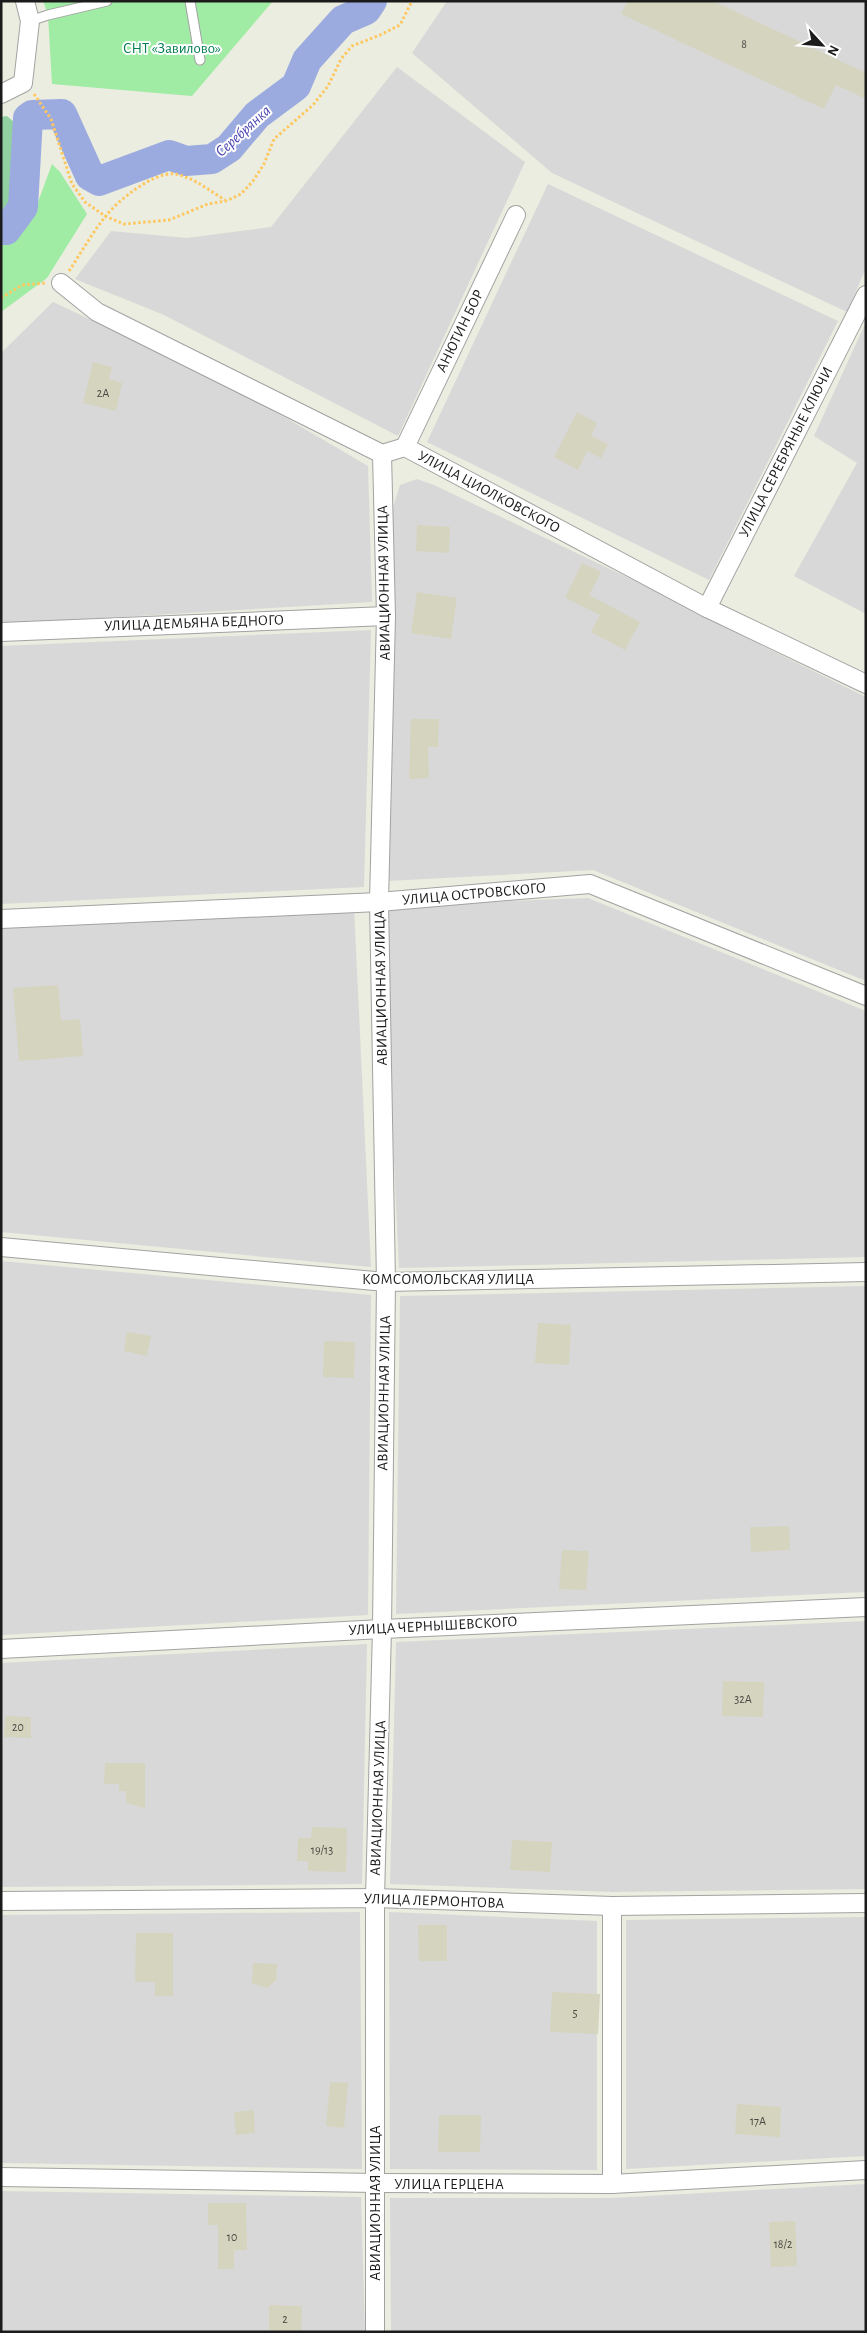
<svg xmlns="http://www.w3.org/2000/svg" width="867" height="2333" font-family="'Alegreya Sans',sans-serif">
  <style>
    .residential { fill: #d9d8d8 }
    .grass { fill: #a0eca5 }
    .forest { fill: #91d0a1 }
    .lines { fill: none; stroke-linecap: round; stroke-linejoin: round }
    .river { stroke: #9cabdf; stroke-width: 30 }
    .building { fill: #d4d4bf }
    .service-casing { stroke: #a2a2a2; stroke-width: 11 }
    .minor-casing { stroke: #a2a2a2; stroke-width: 20 }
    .path { stroke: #ffc75f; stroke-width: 3; stroke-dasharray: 2.5 2.5; stroke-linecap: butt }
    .service { stroke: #fff; stroke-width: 9 }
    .minor { stroke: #fff; stroke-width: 18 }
    .labels { text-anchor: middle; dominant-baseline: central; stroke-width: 4; stroke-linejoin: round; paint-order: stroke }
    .number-label { font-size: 12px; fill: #494944 }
    .park-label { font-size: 15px; fill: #047e51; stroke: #fff }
    .street-label { font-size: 15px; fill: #1b1b1b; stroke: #fff }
    .water-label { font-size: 16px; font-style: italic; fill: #4742af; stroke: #fff }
  </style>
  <rect width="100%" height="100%" fill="#eaeddf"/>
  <g class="residential">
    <polygon points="447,1 866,1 866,268 847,312 552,173 412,53"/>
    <polygon points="397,67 525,162 398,436 164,315 75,279 111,231 187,238 271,227"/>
    <polygon points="548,184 838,321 709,580 427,442"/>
    <polygon points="53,302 228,384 368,466 372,602 1,624 1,353"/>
    <polygon points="866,322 866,614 794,576 857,463 814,436"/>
    <polygon points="417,479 434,485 660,593 702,616 866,697 866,981 593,870 388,881 395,601 390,517 400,485"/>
    <polygon points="371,630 364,887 1,904 1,646"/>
    <polygon points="588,898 866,1011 866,1257 399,1268 382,906"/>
    <polygon points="354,907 371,1267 1,1232 1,928"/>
    <polygon points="1,1261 371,1295 368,1615 1,1635"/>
    <polygon points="866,1286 866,1592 396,1614 400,1296"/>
    <polygon points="866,1621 866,1889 612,1892 390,1884 396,1642"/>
    <polygon points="367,1644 362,1884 1,1887 1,1663"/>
    <polygon points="360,1912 362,2169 1,2163 1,1915"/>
    <polygon points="389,1912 597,1921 597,2170 390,2169"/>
    <polygon points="866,1917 866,2156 626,2169 626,1920"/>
    <polygon points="866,2184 866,2332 391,2332 390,2198 612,2198"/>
    <polygon points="1,2191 361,2197 365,2332 1,2332"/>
  </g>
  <g class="grass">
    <polygon points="43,1 273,1 192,96 52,84 48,15"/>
    <polygon points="52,164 60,172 87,214 47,278 1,312 1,239 10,239 34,213"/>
  </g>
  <polygon class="forest" points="7,116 22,129 15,203 1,218 1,117"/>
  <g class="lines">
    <polyline class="river" points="1,230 6,230 23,207 28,118 32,115 62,114 90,176 99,181 169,155 186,161 212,159 229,148 257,115 296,86 307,60 343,20 366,10 372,1"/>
  </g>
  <g class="building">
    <polygon points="628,1 713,1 866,73 866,99 836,85 824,109 621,14"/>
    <polygon points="93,362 112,367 109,379 122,383 116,411 83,403"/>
    <polygon points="577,412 597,423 591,436 608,444 601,458 587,451 578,470 554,457"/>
    <polygon points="417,525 450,527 449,553 416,551"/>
    <polygon points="582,563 601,572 589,595 640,622 625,650 591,632 600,615 565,598"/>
    <polygon points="417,592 457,598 451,639 411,633"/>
    <polygon points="411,719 439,719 438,747 428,747 429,778 409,779"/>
    <polygon points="58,985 61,1021 80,1019 83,1056 19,1061 13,988"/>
    <polygon points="538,1323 571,1325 569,1365 535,1363"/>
    <polygon points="127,1332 151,1336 147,1356 124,1351"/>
    <polygon points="324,1341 355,1342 354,1378 323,1377"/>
    <polygon points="789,1526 790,1550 751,1552 750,1527"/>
    <polygon points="562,1550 589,1551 586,1590 559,1589"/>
    <polygon points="723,1681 764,1682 763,1717 722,1716"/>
    <polygon points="5,1716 31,1717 31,1738 4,1737"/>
    <polygon points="105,1763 145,1763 145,1808 126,1803 126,1791 119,1791 119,1784 104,1784"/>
    <polygon points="312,1827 347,1828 346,1872 308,1871 308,1861 297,1861 298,1838 311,1838"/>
    <polygon points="512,1840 552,1842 550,1872 510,1870"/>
    <polygon points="418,1925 447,1925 447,1961 419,1961"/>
    <polygon points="136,1933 173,1933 173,1996 155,1996 155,1982 135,1982"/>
    <polygon points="253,1963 277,1964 276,1980 267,1988 252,1983"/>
    <polygon points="552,1992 600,1994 598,2034 550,2032"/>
    <polygon points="330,2082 348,2083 344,2128 326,2126"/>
    <polygon points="737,2104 781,2107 780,2137 735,2134"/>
    <polygon points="254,2110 255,2133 236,2135 234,2112"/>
    <polygon points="439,2115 481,2115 480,2152 438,2152"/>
    <polygon points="208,2203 246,2203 247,2250 234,2250 234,2269 218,2269 218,2225 208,2225"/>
    <polygon points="795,2221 797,2266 771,2267 769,2222"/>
    <polygon points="269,2305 302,2306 301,2332 269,2332"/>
  </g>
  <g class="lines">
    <defs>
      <g id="service">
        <polyline points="190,1 200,60"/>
        <polyline points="30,21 48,15 107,1"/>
      </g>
      <g id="minor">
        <polyline points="1,94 23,83 30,21 25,1"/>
        <polyline points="61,283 97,312 382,454 405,447 707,608 866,684"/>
        <polyline points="405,447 516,215"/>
        <polyline points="707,608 866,295"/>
        <polyline points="1,632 386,616"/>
        <polyline points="1,919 379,902 590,884 866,996"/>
        <polyline points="1,1247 386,1282 866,1272"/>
        <polyline points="1,1649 382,1629 866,1607"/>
        <polyline points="1,1901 375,1898 612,1906 866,1903"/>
        <polyline points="1,2177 375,2183 612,2184 866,2170"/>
        <polyline points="612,2184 612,1906"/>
        <polyline points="375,2332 375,1898 382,1629 386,1282 379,902 386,616 382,454"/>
      </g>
    </defs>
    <use href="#service" class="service-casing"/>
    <use href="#minor" class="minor-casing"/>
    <g class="path">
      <polyline points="34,94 51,119 72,184 85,202 105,216 124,224 169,220 208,204 226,201 241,194 253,181 264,164 274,139 313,105 328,86 341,59 352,46 380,35 400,25 412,1"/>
      <path d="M 69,271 C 81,253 92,233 105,217 C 117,201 154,171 175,174 C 193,177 210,191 225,200"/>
      <polyline points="1,298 22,285 45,283"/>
    </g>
    <use href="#service" class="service"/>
    <use href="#minor" class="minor"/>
  </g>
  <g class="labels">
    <g class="number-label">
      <text x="744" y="44">8</text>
      <text x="103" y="393">2А</text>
      <text x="743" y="1699">32А</text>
      <text x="18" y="1727">20</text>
      <text x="322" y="1850">19/13</text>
      <text x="575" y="2013">5</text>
      <text x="758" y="2121">17А</text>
      <text x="232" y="2237">10</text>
      <text x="783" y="2244">18/2</text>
      <text x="285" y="2319">2</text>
    </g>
    <g class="park-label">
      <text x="172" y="48">СНТ «Завилово»</text>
    </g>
    <g class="street-label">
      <text transform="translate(460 331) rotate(-64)">АНЮТИН БОР</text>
      <text transform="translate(786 452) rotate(-63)">УЛИЦА СЕРЕБРЯНЫЕ КЛЮЧИ</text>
      <text transform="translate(489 492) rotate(28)">УЛИЦА ЦИОЛКОВСКОГО</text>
      <text transform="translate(384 583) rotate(-91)">АВИАЦИОННАЯ УЛИЦА</text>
      <text transform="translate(194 623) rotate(-2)">УЛИЦА ДЕМЬЯНА БЕДНОГО</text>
      <text transform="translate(474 894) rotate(-5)">УЛИЦА ОСТРОВСКОГО</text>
      <text transform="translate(381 988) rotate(-91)">АВИАЦИОННАЯ УЛИЦА</text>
      <text x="448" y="1279">КОМСОМОЛЬСКАЯ УЛИЦА</text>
      <text transform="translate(384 1393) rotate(-89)">АВИАЦИОННАЯ УЛИЦА</text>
      <text transform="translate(433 1626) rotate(-3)">УЛИЦА ЧЕРНЫШЕВСКОГО</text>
      <text transform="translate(378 1798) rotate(-88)">АВИАЦИОННАЯ УЛИЦА</text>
      <text transform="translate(434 1901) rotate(2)">УЛИЦА ЛЕРМОНТОВА</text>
      <text x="449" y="2184">УЛИЦА ГЕРЦЕНА</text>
      <text transform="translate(375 2203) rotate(-90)">АВИАЦИОННАЯ УЛИЦА</text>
    </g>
    <g class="water-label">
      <text transform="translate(243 131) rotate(-42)">Серебрянка</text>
    </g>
  </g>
  <rect width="867" height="2333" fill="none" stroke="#1b1b1b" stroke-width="5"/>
  <g transform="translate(822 45) rotate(116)" stroke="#ffffff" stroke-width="4" paint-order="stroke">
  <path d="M0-4L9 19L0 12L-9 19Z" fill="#1b1b1b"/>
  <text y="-8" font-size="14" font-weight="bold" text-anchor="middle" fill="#1b1b1b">N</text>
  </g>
</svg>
